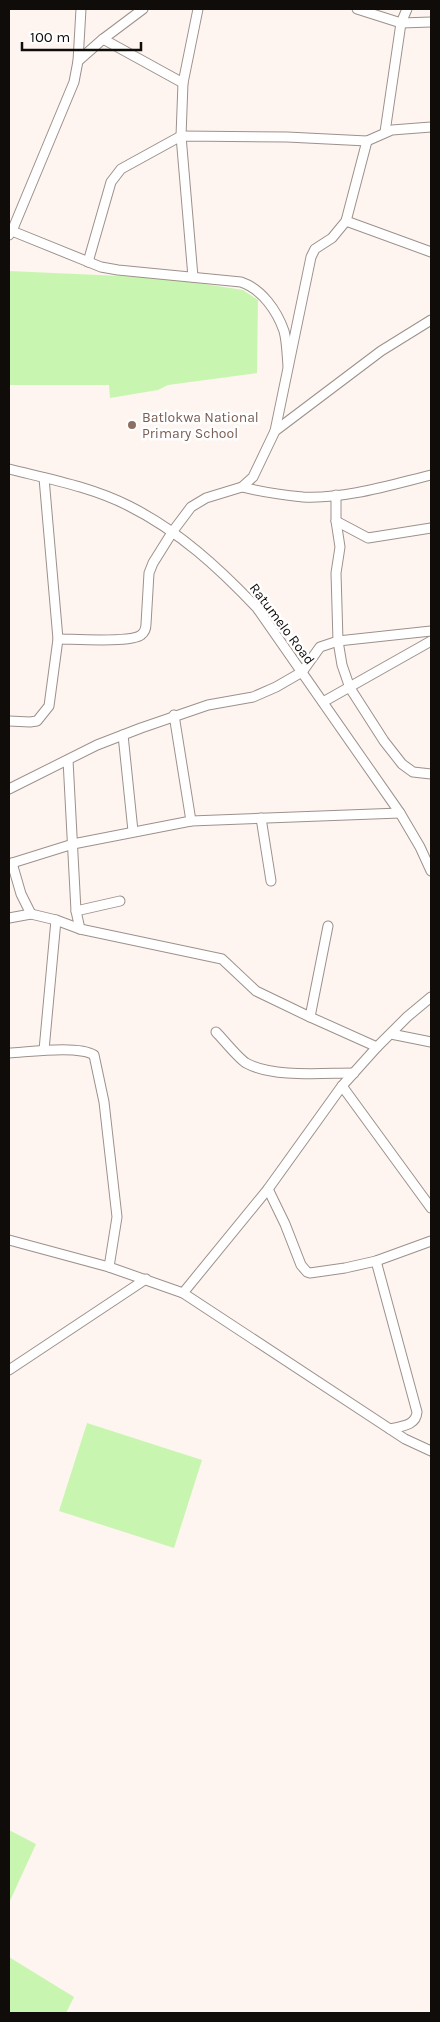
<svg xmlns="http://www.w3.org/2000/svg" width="440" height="2022" font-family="Karla,sans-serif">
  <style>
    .green { fill: #c8f6b0 }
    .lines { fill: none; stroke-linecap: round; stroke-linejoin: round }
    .minor-casing { stroke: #9c918c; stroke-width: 11 }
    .minor { stroke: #fff; stroke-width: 9 }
    .education-dot { fill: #8d6e63; stroke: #fff; stroke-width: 2 }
    .labels { text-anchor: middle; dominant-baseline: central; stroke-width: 5; stroke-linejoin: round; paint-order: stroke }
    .education-label { font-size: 14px; fill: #785e54; stroke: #fff; text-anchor: start }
    .street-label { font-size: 14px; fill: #0f0c0a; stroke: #fff }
  </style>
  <rect width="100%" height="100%" fill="#fef5f0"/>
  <g class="green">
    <polygon points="9,271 166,278 243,290 258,300 257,373 168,385 158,390 110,398 109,385 9,385"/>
    <polygon points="87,1423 202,1460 174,1548 59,1511"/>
    <polygon points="9,1830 36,1844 9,1903"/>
    <polygon points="9,1957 74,1997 66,2013 9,2013"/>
  </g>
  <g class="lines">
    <defs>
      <g id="minor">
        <polyline points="357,9 401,23 431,22"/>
        <polyline points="103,39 183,83"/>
        <polyline points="78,61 103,39 143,9"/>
        <polyline points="385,132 401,23 407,9"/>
        <polyline points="346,221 431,252"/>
        <polyline points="12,231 74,82 78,61 81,9"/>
        <path d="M 9,235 L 12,231 L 101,267 L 118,270 L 241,282 C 262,289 277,311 284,331 C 287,342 287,355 288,366"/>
        <polyline points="88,262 111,182 121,169 181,136 287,137 367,141 392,130 431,127"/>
        <polyline points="193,277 181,136 183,83 198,9"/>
        <polyline points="275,431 311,257 315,249 332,238 346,221 367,141"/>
        <path d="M 9,469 C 49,479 92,487 129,506 C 179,531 219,568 257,608 L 400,813 L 420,847 L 431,871"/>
        <path d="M 242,487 C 262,492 282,495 303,497 C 346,499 390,485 431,475"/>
        <polyline points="336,495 336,521 340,547 336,573 338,641 342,665 350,688 384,741 402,764 413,772 431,774"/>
        <polyline points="336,521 368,538 431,528"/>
        <path d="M 58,639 C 73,639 131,643 141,635 C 145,632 146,628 146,624 L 149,573 L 153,563 L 173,531 L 191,507 L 206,498 L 242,487 L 253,477 L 275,431 L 381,351 L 431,320"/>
        <polyline points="323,702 431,641"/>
        <polyline points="174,715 191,821"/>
        <polyline points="9,721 30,722 37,721 49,706 58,639 44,478"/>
        <polyline points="123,735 133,831"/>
        <polyline points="68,760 76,911 80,929"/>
        <polyline points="9,789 97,745 141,728 208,705 253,697 276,687 302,672 320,647 338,641 431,631"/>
        <polyline points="261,818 271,881"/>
        <polyline points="12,863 21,894 31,914"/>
        <polyline points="9,864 73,844 191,821 400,813"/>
        <polyline points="76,911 120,901"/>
        <polyline points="9,918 31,914 56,920 80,929 222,959 256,991 310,1017 377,1047"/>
        <polyline points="310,1017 328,926"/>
        <path d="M 216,1032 C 223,1039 238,1058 246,1063 C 273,1078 323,1073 354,1073"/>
        <polyline points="391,1034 431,1042"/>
        <polyline points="44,1050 56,920"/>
        <path d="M 9,1053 C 29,1052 78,1045 94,1055 L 104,1102 L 117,1217 L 109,1267"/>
        <polyline points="342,1086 431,1208"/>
        <polyline points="268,1189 285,1224 301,1265 307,1272 310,1273 345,1268 376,1261 431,1241"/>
        <polyline points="9,1240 109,1267 183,1293 405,1439 431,1451"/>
        <path d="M 376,1261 L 417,1412 C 416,1426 401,1426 390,1429"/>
        <polyline points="183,1293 268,1189 342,1086 377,1047 407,1017 431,997"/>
        <polyline points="9,1370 146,1279"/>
      </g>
    </defs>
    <use href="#minor" class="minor-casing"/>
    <use href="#minor" class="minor"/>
  </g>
  <circle class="education-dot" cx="132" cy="425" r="5"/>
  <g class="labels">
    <g class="education-label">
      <text x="142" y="417">Batlokwa National<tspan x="142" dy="16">Primary School</tspan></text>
    </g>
    <g class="street-label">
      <text transform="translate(282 624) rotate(53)">Ratumelo Road</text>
    </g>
  </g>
  <rect width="440" height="2022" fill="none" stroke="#0f0c0a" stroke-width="20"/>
  <path d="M22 42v8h119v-8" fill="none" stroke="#0f0c0a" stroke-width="2.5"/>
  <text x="30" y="42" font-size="15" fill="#0f0c0a" stroke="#ffffff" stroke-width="4" paint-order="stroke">100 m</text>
</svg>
